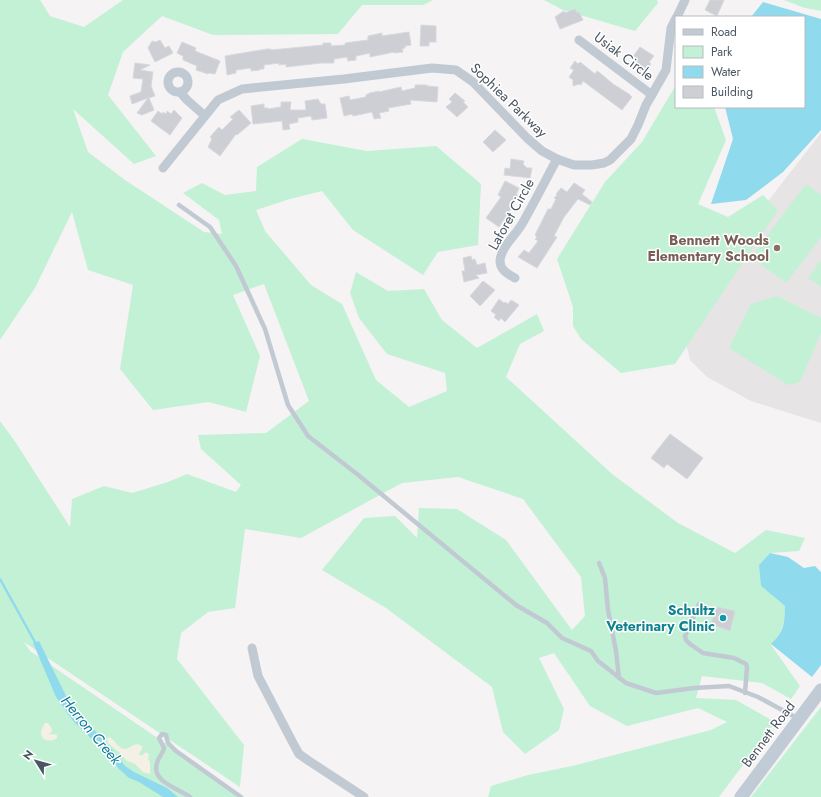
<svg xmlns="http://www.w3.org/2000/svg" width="821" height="797" font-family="Jost,sans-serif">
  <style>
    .education { fill: #e6e4e5 }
    .green { fill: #c3f1d5 }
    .sand { fill: #f5f0e5 }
    .water { fill: #90daee }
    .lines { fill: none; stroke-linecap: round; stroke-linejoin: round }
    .stream { stroke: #90daee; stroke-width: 2.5 }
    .building { fill: #cdcfd5; stroke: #d7d9de }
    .lane { stroke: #c1cad2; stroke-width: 4.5 }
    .street { stroke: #c1cad2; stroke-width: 9 }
    .secondary { stroke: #c1cbd6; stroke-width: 13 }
    .education-dot { fill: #8d6e63; stroke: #fff; stroke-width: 1.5 }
    .culture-dot { fill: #0f9aa8; stroke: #fff; stroke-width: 1.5 }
    .labels { text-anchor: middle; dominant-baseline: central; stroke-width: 3; stroke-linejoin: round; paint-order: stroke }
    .street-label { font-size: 14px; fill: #4a5661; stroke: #fff }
    .education-label { font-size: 14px; font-weight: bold; fill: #785e54; stroke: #fff; text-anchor: end }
    .culture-label { font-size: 14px; font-weight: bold; fill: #0d838f; stroke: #fff; text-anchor: end }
    .water-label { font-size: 15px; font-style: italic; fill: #0c7c9b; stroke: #fff }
  </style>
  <rect width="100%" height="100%" fill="#f5f3f3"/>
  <polygon class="education" points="821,133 821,423 751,401 707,377 690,360 685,339 768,201"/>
  <g class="green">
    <path d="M 0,0 L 40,0 L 50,16 L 84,27 L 123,0 L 433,0 L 423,5 L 362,5 L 338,34 L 213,35 L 162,16 L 123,52 L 108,95 L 156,156 L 134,164 L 73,109 L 88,152 L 125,180 L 204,232 L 222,234 L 219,220 L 183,193 L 202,183 L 225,195 L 256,191 L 257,167 L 302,139 L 367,151 L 436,146 L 481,184 L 478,245 L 438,252 L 423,275 L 353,230 L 322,191 L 290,199 L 256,210 L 265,231 L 311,285 L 342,304 L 376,380 L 409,407 L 447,391 L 445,373 L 387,354 L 359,318 L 350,293 L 356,272 L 388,291 L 424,289 L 442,320 L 477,348 L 537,314 L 544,331 L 520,344 L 506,377 L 612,474 L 678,523 L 735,553 L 766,530 L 805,538 L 799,551 L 770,553 L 759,565 L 773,596 L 785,606 C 784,625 784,630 771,645 L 800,686 L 791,699 L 762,683 L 702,676 L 696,698 L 736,700 L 775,722 L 719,797 L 488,797 L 491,786 L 528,775 L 572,766 L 711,730 L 727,722 L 698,708 L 627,726 L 590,706 L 554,653 L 539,658 L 564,709 L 559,730 L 525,754 L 503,732 L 492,687 L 386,608 L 322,570 L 364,518 L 395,516 L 417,538 L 419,508 L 457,509 L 506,540 L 572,630 L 585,616 L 581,577 L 523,499 L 458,477 L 402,483 L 301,538 L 245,529 L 235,608 L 208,612 L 181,633 L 177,659 L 244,745 L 240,787 L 24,642 L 30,651 L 244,797 L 0,797 L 0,421 L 14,440 L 70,527 L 72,499 L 104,486 L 132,493 L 168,482 L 187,474 L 236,492 L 241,485 L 201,449 L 198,435 L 266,433 L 309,401 L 264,284 L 233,295 L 260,356 L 246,412 L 209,402 L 153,410 L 120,369 L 133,285 L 88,270 L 72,212 L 35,288 L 0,340 Z"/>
    <polygon points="544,0 657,0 658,3 635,31 563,10"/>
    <polygon points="784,0 821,0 821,11 805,8"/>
    <polygon points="676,85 676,107 714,107 726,140 698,204 728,217 763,195 778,210 675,364 621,373 581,339 573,326 573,307 557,259 605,182 642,142"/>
    <polygon points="806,184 821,195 821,237 786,283 751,257"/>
    <polygon points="821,260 821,287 808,278"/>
    <polygon points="777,296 821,318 821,333 800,382 788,385 729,348 751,304"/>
    <polygon points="821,707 821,797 751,797"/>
  </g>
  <g class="sand">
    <path d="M 45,723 L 48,723 L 51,727 L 52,731 L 49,735 L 53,734 L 57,735 L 57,738 C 53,742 41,742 41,733 C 41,730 44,725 45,723 Z"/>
    <path d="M 109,737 C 115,739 118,749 124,749 C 132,749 133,741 142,746 L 142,749 L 139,754 L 141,756 L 146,752 L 149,754 L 148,759 L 150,762 L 150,774 L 143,772 L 135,764 L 127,761 L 120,753 L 108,743 L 107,739 Z"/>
  </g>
  <g class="water">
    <polygon points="763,2 821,19 821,130 783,172 746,200 711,204 733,139 725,107 804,107 804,17 751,17"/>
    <path d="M 770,553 L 788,557 L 804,568 L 815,566 L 821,572 L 821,665 L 812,677 L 771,644 C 785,630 784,625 785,606 L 761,586 L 759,565 Z"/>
    <polygon points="39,641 69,702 118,756 125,766 134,772 167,788 178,797 163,797 139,782 129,778 119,769 94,741 74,722 56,697 33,643"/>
  </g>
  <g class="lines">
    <polyline class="stream" points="0,579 36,644"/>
  </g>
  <g class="building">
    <polygon points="710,0 724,0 717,16 705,10"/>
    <polygon points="575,9 577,13 579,12 583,20 560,29 555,17 564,11 565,13"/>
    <polygon points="421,25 436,26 436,42 429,42 429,46 420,46"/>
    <polygon points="409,32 411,45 405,46 405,48 402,49 403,52 394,53 394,52 370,57 370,53 356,56 356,60 348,61 347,57 334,59 334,63 321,63 286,67 286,64 279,65 279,63 264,65 264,69 260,69 260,70 251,71 251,68 236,70 236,73 227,75 225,56 267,49 271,49 271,50 323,45 323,43 331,43 331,46 345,45 345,43 368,40 368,36 382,33 382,36"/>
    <polygon points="160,40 165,48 169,46 173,53 155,62 148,48 152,41 156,42"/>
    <polygon points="182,42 196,48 195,51 220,61 215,74 209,73 208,74 196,70 197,66 183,60 183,56 177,53"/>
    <polygon points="640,47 654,56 649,62 651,64 644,73 633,64 635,62 631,59"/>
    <polygon points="575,61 578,64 580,62 595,74 597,71 600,73 613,84 629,94 632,97 622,110 583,81 581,85 579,84 573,86 573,80 569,77 574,70 570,68"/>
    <polygon points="135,63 150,65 140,70 153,72 151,86 155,96 149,98 154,110 142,115 137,113 148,98 132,104 130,96 141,92 143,79 133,78"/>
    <polygon points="415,85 427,85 427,86 438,87 437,102 410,100 411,104 388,108 389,111 379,113 381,118 374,119 372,112 353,116 352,114 344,116 340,98 349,96 350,100 366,97 366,95 370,93 379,91 379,92 401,87 402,91 415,88"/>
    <polygon points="455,93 465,101 463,102 468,107 457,117 446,107 452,102 449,99"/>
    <polygon points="318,99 321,104 325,104 327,118 312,120 311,116 298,118 298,122 289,124 290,129 283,130 282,121 253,124 251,106 264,104 264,108 268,108 268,109 281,107 281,102 291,102 290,110 306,110 305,101"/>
    <polygon points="174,110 182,118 170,135 151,121 158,111 162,114 163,112 166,114 167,111 171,114"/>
    <polygon points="239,110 251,123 237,135 236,134 220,156 208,147 212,139 210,137 219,127 222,130 233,119 230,117"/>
    <polygon points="495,130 506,140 493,152 483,142"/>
    <polygon points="511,159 524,161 523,164 527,168 532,168 530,178 504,175 505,168 510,169"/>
    <polygon points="505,181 519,188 516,195 518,195 514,204 499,227 486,218 501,197 498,195"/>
    <polygon points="574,183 585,190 582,194 592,202 590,205 578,199 564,217 554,236 557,237 537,268 518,257 524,250 529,253 538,241 535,239 537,237 535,235 548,209 551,209 556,199 554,198 557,195 556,194 561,188 567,192"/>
    <polygon points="471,256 472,260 475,259 477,265 485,263 487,273 476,275 479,278 464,282 462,271 465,271 463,258"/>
    <polygon points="483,281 495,290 480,306 470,296"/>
    <polygon points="499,299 504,303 505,302 508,304 511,300 519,305 505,322 501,318 499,321 494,317 496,315 491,311"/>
    <polygon points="670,434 703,458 687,479 667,464 664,468 651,458"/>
    <polygon points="717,607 735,611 730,631 711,624"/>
  </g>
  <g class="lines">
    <g class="lane">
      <polyline points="179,205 210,227 236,266 265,329 288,405 308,436 357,474 516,605 547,623 562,638 591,651 598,661 626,683 656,693 694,688 729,686 758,697 797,718"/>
      <polyline points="599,563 605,578 608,610 616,651 619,678"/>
      <polyline points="699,604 685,636 686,640 690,644 703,653 734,658 746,664 747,667 745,693"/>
      <path d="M 190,797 C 178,788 151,782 157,763 C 158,757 163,754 164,748 L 159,738 L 162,734 L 166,735 L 168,743 L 176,751 L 241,797"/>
    </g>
    <g class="street">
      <polyline points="677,17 685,0"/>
      <polyline points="579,40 652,95"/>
      <circle cx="178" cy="82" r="10"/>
      <polyline points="180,92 187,100 204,115"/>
      <polyline points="163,168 218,100 242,89 344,79 432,68 456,70 473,82 527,138 542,151 557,159 574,165 592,165 604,163 610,160 631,139 638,125 646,105 666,70 671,28 676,18"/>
      <path d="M 515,278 C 508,274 500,270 500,261 C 501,247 515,236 522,224 C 534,203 545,181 557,159"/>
      <polyline points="252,648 258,676 293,743 299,754 309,761 364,797"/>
    </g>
    <polyline class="secondary" points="741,797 821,690"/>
  </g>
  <circle class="education-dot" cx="777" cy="248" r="4"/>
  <circle class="culture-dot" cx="723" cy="618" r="4"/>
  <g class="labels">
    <g class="street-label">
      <text transform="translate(624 56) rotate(37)">Usiak Circle</text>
      <text transform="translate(509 100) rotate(44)">Sophiea Parkway</text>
      <text transform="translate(511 214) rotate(-61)">Laforet Circle</text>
      <text transform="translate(768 734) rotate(-53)">Bennett Road</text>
    </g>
    <g class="education-label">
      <text x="769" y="240">Bennett Woods<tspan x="769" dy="16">Elementary School</tspan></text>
    </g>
    <g class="culture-label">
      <text x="715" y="610">Schultz<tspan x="715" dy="16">Veterinary Clinic</tspan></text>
    </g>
    <g class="water-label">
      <text transform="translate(91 730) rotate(50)">Herron Creek</text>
    </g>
  </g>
  <rect x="675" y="16" width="130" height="92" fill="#ffffff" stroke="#b7bbc0"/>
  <rect x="683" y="29" width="20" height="6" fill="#c1cbd6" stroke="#b7bbc0"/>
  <text x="711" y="36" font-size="12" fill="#4a5661">Road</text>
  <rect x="683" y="46" width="20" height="12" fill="#c3f1d5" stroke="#b7bbc0"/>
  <text x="711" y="56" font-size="12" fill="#4a5661">Park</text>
  <rect x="683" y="66" width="20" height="12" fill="#90daee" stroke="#b7bbc0"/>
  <text x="711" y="76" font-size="12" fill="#4a5661">Water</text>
  <rect x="683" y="86" width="20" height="12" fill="#cdcfd5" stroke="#b7bbc0"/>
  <text x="711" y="96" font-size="12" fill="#4a5661">Building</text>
  <g transform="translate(36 761) rotate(307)" stroke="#ffffff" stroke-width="3" paint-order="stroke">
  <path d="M0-3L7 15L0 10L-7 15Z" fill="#4a5661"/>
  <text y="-6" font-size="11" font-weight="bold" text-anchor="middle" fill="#4a5661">N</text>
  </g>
</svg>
